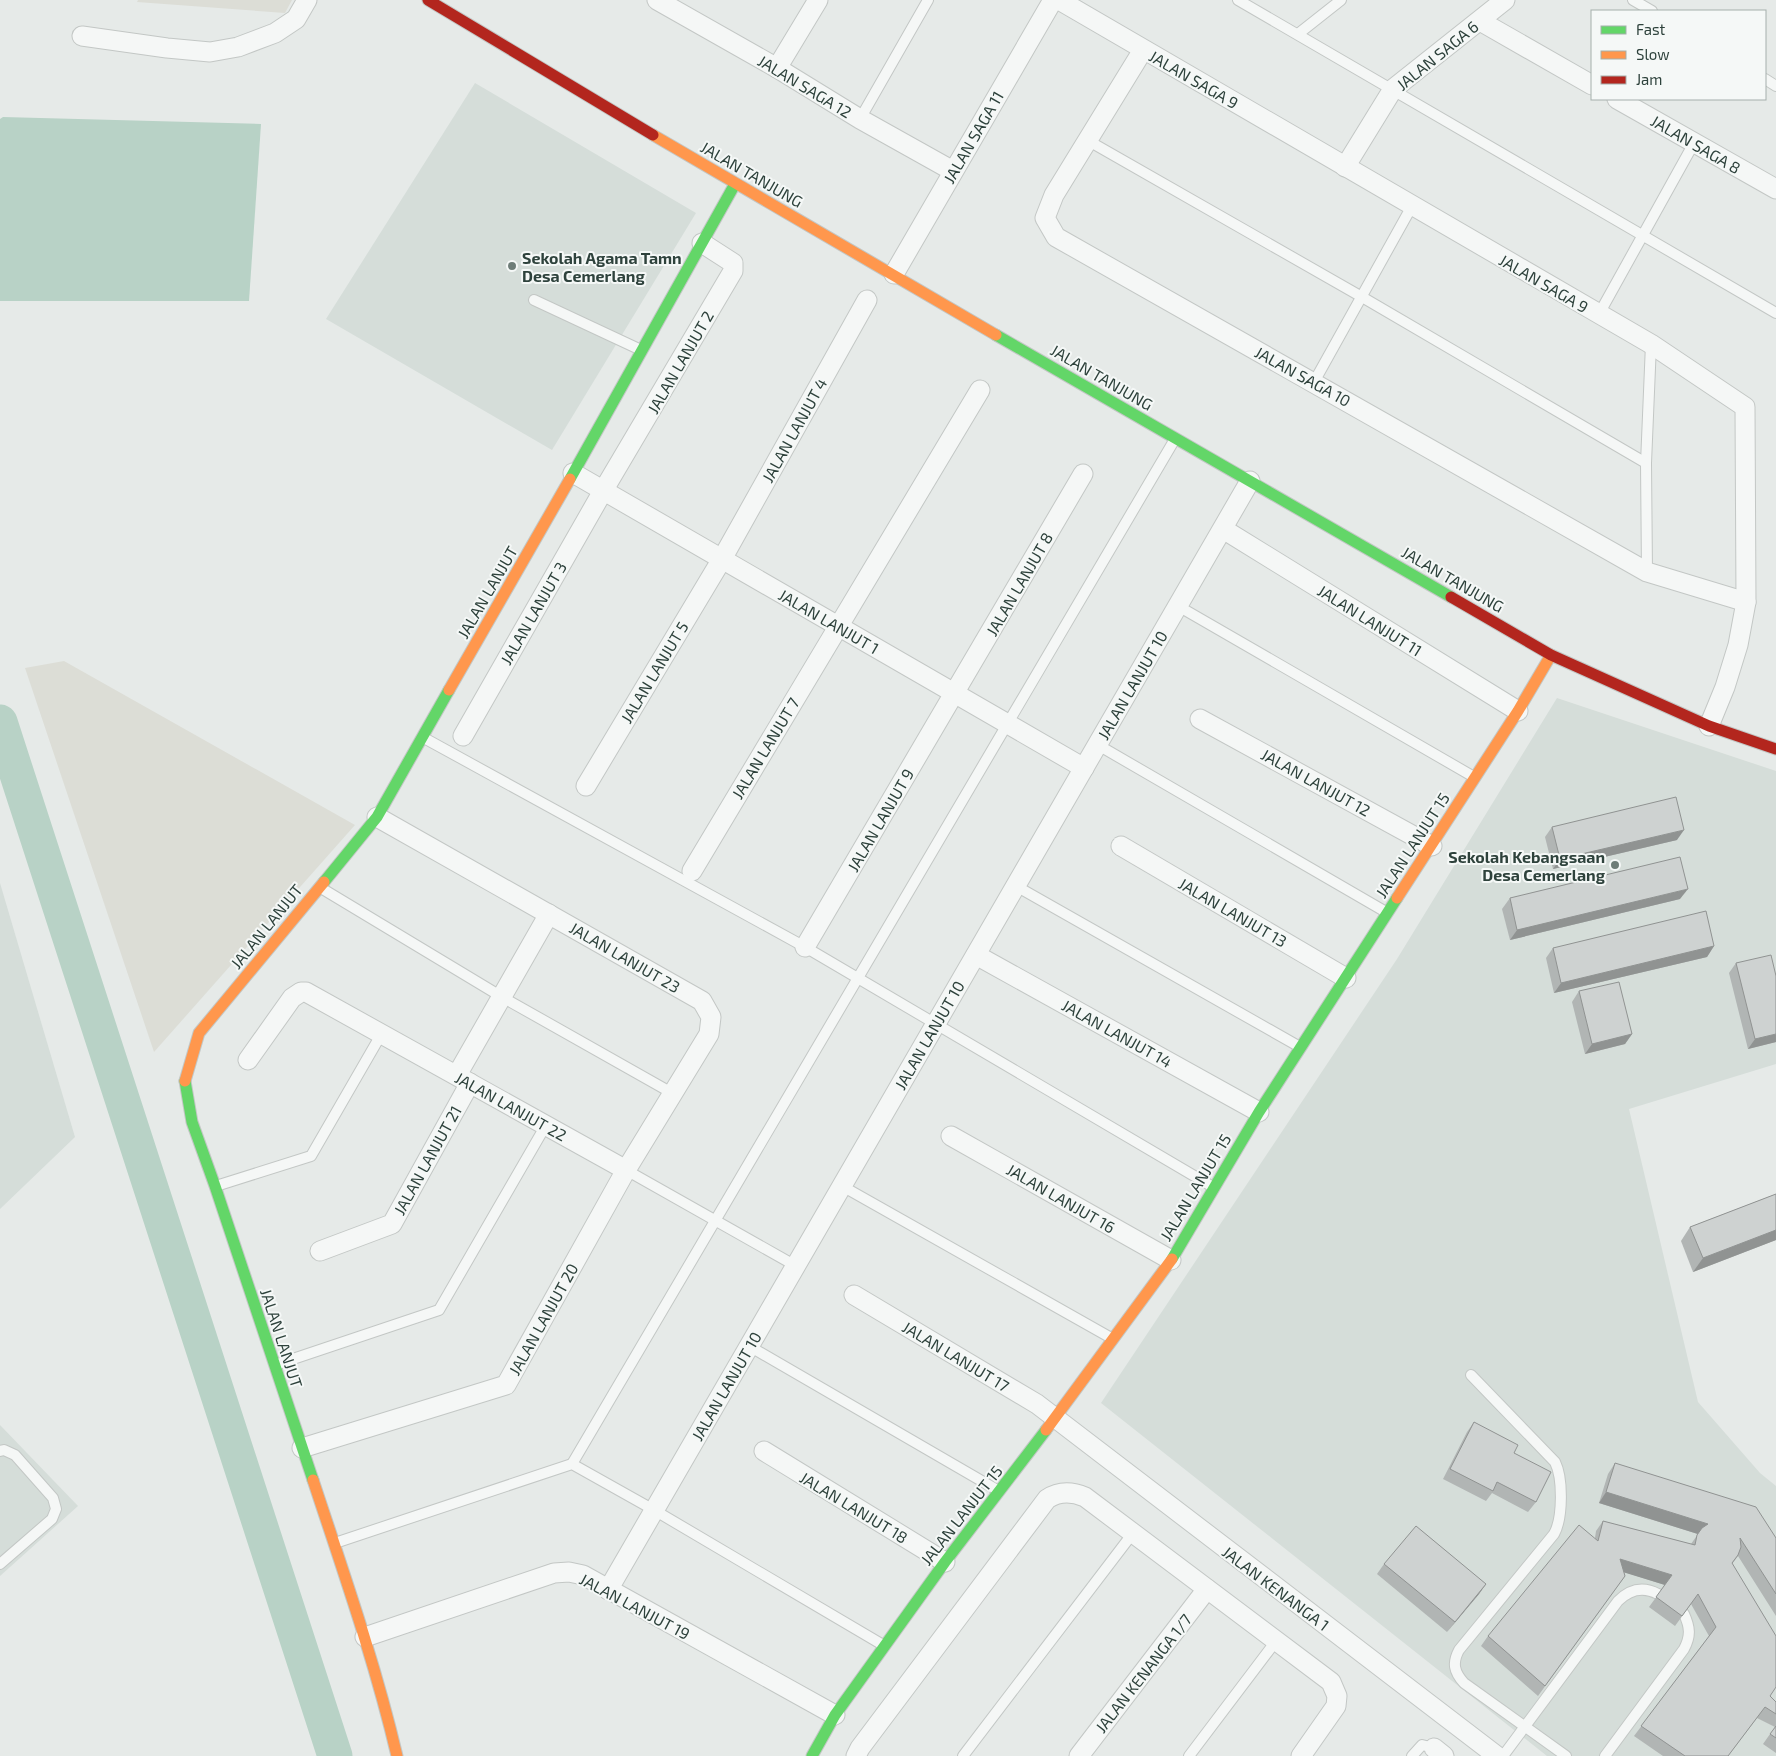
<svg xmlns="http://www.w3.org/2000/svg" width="1776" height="1756" font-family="'Exo 2',sans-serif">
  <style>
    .built { fill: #d5ddd9 }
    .green { fill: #dcddd6 }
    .water { fill: #b8d2c6 }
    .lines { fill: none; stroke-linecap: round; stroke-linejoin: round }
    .river { stroke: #b8d2c6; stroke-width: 35 }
    .lane-casing { stroke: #c3c7c5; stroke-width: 12 }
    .street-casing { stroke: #c3c7c5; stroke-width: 21 }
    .fast-casing { stroke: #c3c7c5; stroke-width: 13 }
    .slow-casing { stroke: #c3c7c5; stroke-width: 13 }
    .jam-casing { stroke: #c3c7c5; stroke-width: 13 }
    .lane { stroke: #f5f7f6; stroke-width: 10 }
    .street { stroke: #f5f7f6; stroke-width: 19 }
    .fast { stroke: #63d668; stroke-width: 11 }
    .slow { stroke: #ff974d; stroke-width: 11 }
    .jam { stroke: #b3261e; stroke-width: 11 }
    .wall { fill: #b1b5b4 }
    .shaded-wall { fill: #909392 }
    .building { fill: #ced2d1; stroke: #909392 }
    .poi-dot { fill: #6e7d78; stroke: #f5f8f7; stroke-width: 2 }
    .labels { text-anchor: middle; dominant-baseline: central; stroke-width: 4; stroke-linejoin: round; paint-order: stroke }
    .street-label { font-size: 16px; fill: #2e423c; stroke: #f5f8f7 }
    .poi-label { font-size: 16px; font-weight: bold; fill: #2e423c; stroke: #f5f8f7; text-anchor: start }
  </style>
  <rect width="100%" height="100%" fill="#e6eae8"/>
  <g class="built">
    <polygon points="475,83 696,213 552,450 326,319"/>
    <polygon points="1557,698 1776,771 1776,1064 1629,1109 1698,1402 1760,1473 1776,1486 1776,1756 1547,1756 1101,1403 1397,959"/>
    <polygon points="0,883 75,1137 0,1209"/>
    <polygon points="0,1425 78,1506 0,1576"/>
  </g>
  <g class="green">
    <polygon points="138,0 292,0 285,13 137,2"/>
    <polygon points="64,661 355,825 154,1052 25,668"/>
  </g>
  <polygon class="water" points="3,117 261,124 249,301 0,301 0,119"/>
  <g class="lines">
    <polyline class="river" points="0,722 335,1756"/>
    <defs>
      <g id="lane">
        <polyline points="1238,0 1776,313"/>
        <polyline points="1633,0 1652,11"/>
        <polyline points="1298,34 1341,0"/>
        <polyline points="1765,79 1776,86"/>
        <polyline points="860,119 928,0"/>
        <polyline points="1087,140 1362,297 1646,463"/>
        <polyline points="534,300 641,350"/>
        <polyline points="1599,314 1694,143"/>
        <polyline points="1314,382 1412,206"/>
        <polyline points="1647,572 1646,463 1651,344"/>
        <polyline points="1178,606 1474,777"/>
        <polyline points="424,738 805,947 1213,1187"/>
        <polyline points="1098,745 1386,912"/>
        <polyline points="1016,886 1300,1047"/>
        <polyline points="321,888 502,997 672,1093"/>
        <polyline points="626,1170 796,1266"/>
        <polyline points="216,1186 311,1156 382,1033"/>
        <polyline points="842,1186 1113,1339"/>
        <polyline points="749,1346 999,1491"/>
        <polyline points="275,1365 439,1310 546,1125"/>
        <path d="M 1471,1375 L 1555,1462 C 1563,1478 1563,1518 1554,1534 L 1459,1650 C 1452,1663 1454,1672 1464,1683 L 1566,1756"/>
        <polyline points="0,1451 4,1450 15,1455 53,1498 56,1509 52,1519 0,1564"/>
        <polyline points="572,1464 1175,439"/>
        <polyline points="335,1543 572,1464 654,1510 883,1645"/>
        <polyline points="963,1756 1133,1533"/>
        <polyline points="1189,1756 1276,1641"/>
        <polyline points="1412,1756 1422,1745 1434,1748"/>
        <path d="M 1503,1756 L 1618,1601 C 1630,1589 1643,1586 1658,1594"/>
        <path d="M 1605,1756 L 1684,1649 C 1691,1636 1690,1627 1684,1614"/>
      </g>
      <g id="street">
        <polyline points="657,0 777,68 860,119 953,171"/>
        <polyline points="1059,0 1651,344 1745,407 1746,602 1738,645 1725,687 1709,726"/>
        <polyline points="1480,21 1592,85"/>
        <polyline points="82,36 167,48 210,52 238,47 275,33 296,19 307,0"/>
        <polyline points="1143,50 1054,195 1045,218 1056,237 1647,572 1746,602"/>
        <polyline points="777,68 818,0"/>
        <polyline points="1617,99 1776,189"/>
        <polyline points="1345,167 1393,89 1505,0"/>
        <polyline points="894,274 1053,0"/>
        <polyline points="573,473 1084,768"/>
        <polyline points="1223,529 1518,711"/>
        <polyline points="1200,719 1432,846"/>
        <polyline points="463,736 603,491 733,271 733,263 702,243"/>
        <polyline points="586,786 722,559 867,300"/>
        <polyline points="1121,846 1346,978"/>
        <polyline points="692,871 980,390"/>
        <polyline points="805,947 1083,474"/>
        <polyline points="976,955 1259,1112"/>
        <polyline points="248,1060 292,998 301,992 306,992 626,1170"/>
        <polyline points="457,1075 549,914"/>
        <polyline points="951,1136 1171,1260"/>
        <polyline points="320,1251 392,1224 470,1083"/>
        <polyline points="854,1295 1037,1404 1497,1756"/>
        <polyline points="302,1448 506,1385 626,1170 709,1034 711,1017 702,1001 377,817"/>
        <polyline points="764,1451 945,1562"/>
        <polyline points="608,1590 1250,481"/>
        <polyline points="365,1637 554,1573 569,1572 583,1575 835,1715"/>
        <polyline points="1434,1748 1444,1756"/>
        <path d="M 856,1756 L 860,1748 L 1047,1499 C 1059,1491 1071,1491 1085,1497 L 1331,1682 L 1337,1696 L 1336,1706 L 1301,1756"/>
        <polyline points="1079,1756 1207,1589"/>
      </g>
      <g id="fast">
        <polyline points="996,335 1451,597"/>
        <polyline points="570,479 735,184"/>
        <polyline points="324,882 377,817 449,690"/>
        <polyline points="185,1081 192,1122 215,1186 313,1480"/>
        <polyline points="1172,1259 1259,1112 1397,898"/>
        <polyline points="812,1756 835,1715 945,1562 1046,1430"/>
      </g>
      <g id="slow">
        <polyline points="653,135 996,335"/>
        <polyline points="449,690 570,479"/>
        <polyline points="1397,898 1518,711 1551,655"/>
        <polyline points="185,1081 199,1033 324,882"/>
        <polyline points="1046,1430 1172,1259"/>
        <path d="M 313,1480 C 343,1571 375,1662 397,1756"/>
      </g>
      <g id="jam">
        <polyline points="428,0 653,135"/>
        <polyline points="1451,597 1551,655 1709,726 1776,749"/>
      </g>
    </defs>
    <use href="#lane" class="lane-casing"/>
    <use href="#street" class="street-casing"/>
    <use href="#fast" class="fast-casing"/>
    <use href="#slow" class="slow-casing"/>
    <use href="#jam" class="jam-casing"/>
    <use href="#lane" class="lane"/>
    <use href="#street" class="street"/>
    <use href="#fast" class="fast"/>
    <use href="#slow" class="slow"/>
    <use href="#jam" class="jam"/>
  </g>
  <g class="wall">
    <polygon points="1552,827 1677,840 1553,869 1545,837"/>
    <polygon points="1510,898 1680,899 1510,940 1502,909"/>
    <polygon points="1714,946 1707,957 1554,993 1546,958 1553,948"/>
    <polygon points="1736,963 1776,1042 1748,1049 1729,973"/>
    <polygon points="1579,991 1632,1034 1625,1044 1585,1054 1572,1002"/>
    <polygon points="1776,1194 1776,1240 1693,1272 1681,1241 1690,1227"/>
    <polygon points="1474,1422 1514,1453 1536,1502 1528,1512 1492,1493 1486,1501 1443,1479 1467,1432"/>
    <polygon points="1615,1463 1776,1538 1776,1616 1738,1556 1732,1564 1770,1696 1776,1702 1776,1753 1763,1744 1775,1727 1757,1718 1728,1756 1663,1756 1634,1736 1709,1636 1691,1604 1675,1626 1649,1607 1665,1585 1624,1572 1625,1576 1538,1696 1481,1646 1488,1636 1595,1538 1596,1531 1603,1521 1691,1544 1698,1534 1599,1503 1608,1474"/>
    <polygon points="1384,1564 1486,1584 1479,1594 1447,1632 1377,1574"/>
  </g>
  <g class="shaded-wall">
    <polygon points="1684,830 1677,840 1553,869 1560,859"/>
    <polygon points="1688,889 1680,899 1510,940 1517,930"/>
    <polygon points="1714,946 1707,957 1554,993 1561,983"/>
    <polygon points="1632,1034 1625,1044 1585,1054 1592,1044"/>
    <polygon points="1776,1034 1776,1042 1748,1049 1755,1039"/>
    <polygon points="1776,1230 1776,1240 1693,1272 1703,1258"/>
    <polygon points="1606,1492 1708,1524 1701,1535 1599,1503"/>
    <polygon points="1620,1559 1672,1575 1665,1585 1613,1569"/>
    <polygon points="1486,1584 1479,1594 1447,1632 1455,1622"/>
  </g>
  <g class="building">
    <polygon points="1676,797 1684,830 1560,859 1552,827"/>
    <polygon points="1680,857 1688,889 1517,930 1510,898"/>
    <polygon points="1706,911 1714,946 1561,983 1553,948"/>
    <polygon points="1771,955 1776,976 1776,1034 1755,1039 1736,963"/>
    <polygon points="1619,982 1632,1034 1592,1044 1579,991"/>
    <polygon points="1776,1194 1776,1230 1703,1258 1690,1227"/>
    <polygon points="1474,1422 1518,1445 1514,1453 1551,1472 1536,1502 1497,1482 1493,1491 1450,1469"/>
    <polygon points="1615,1463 1756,1507 1776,1538 1776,1594 1740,1538 1741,1547 1738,1555 1732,1563 1776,1636 1776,1687 1770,1696 1776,1702 1776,1714 1765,1707 1728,1756 1685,1756 1641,1726 1716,1627 1698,1594 1682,1616 1656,1597 1672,1575 1620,1559 1625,1576 1545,1686 1488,1636 1579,1525 1598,1541 1603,1521 1695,1545 1697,1535 1702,1528 1708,1524 1606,1492"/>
    <polygon points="1416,1526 1486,1584 1455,1622 1384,1564"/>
    <polygon points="1776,1726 1776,1738 1770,1734"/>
  </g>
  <g class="poi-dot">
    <circle cx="512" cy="266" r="5"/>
    <circle cx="1615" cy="865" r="5"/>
  </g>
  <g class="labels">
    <g class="street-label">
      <text transform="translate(1437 55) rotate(-39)">JALAN SAGA 6</text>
      <text transform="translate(1194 79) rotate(30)">JALAN SAGA 9</text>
      <text transform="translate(805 86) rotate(31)">JALAN SAGA 12</text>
      <text transform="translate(973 137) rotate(-60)">JALAN SAGA 11</text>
      <text transform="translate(1696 144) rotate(30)">JALAN SAGA 8</text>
      <text transform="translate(752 174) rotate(30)">JALAN TANJUNG</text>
      <text transform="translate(1544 283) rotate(30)">JALAN SAGA 9</text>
      <text transform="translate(680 362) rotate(-60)">JALAN LANJUT 2</text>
      <text transform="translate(1303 376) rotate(29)">JALAN SAGA 10</text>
      <text transform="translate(1102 377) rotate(30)">JALAN TANJUNG</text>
      <text transform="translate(794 430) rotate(-61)">JALAN LANJUT 4</text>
      <text transform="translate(1453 579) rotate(30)">JALAN TANJUNG</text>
      <text transform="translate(1019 584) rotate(-60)">JALAN LANJUT 8</text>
      <text transform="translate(487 592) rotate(-60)">JALAN LANJUT</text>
      <text transform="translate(533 613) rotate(-60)">JALAN LANJUT 3</text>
      <text transform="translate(1370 620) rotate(32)">JALAN LANJUT 11</text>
      <text transform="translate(829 621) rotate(30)">JALAN LANJUT 1</text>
      <text transform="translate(654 672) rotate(-59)">JALAN LANJUT 5</text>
      <text transform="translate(1132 685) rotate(-60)">JALAN LANJUT 10</text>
      <text transform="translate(765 748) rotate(-59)">JALAN LANJUT 7</text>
      <text transform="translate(1316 782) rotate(29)">JALAN LANJUT 12</text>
      <text transform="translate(880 820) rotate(-60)">JALAN LANJUT 9</text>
      <text transform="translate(1412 845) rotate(-57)">JALAN LANJUT 15</text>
      <text transform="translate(1233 912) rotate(30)">JALAN LANJUT 13</text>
      <text transform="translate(266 926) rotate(-51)">JALAN LANJUT</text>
      <text transform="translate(625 957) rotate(30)">JALAN LANJUT 23</text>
      <text transform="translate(1117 1033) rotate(29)">JALAN LANJUT 14</text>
      <text transform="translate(929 1035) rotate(-60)">JALAN LANJUT 10</text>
      <text transform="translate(511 1106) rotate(29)">JALAN LANJUT 22</text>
      <text transform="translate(427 1160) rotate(-61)">JALAN LANJUT 21</text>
      <text transform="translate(1195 1187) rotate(-59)">JALAN LANJUT 15</text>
      <text transform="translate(1061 1198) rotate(30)">JALAN LANJUT 16</text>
      <text transform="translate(543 1319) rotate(-61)">JALAN LANJUT 20</text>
      <text transform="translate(282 1338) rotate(72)">JALAN LANJUT</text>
      <text transform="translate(956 1356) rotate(31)">JALAN LANJUT 17</text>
      <text transform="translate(726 1386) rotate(-60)">JALAN LANJUT 10</text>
      <text transform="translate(854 1507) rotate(31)">JALAN LANJUT 18</text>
      <text transform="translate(961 1515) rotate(-52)">JALAN LANJUT 15</text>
      <text transform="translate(1276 1588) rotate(37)">JALAN KENANGA 1</text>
      <text transform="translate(635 1606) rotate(28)">JALAN LANJUT 19</text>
      <text transform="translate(1143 1673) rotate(-52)">JALAN KENANGA 1/7</text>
    </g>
    <g class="poi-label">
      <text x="522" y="257">Sekolah Agama Tamn<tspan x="522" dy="18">Desa Cemerlang</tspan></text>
      <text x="1605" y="856" text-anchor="end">Sekolah Kebangsaan<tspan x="1605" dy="18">Desa Cemerlang</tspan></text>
    </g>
  </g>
  <rect x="1591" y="10" width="175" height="90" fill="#f5f8f7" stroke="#a5afac"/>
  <rect x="1601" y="26" width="25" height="8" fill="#63d668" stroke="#a5afac"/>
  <text x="1636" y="35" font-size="15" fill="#2e423c">Fast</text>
  <rect x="1601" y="51" width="25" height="8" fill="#ff974d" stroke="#a5afac"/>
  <text x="1636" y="60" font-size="15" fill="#2e423c">Slow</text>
  <rect x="1601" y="76" width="25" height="8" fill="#b3261e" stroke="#a5afac"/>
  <text x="1636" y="85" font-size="15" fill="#2e423c">Jam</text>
</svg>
